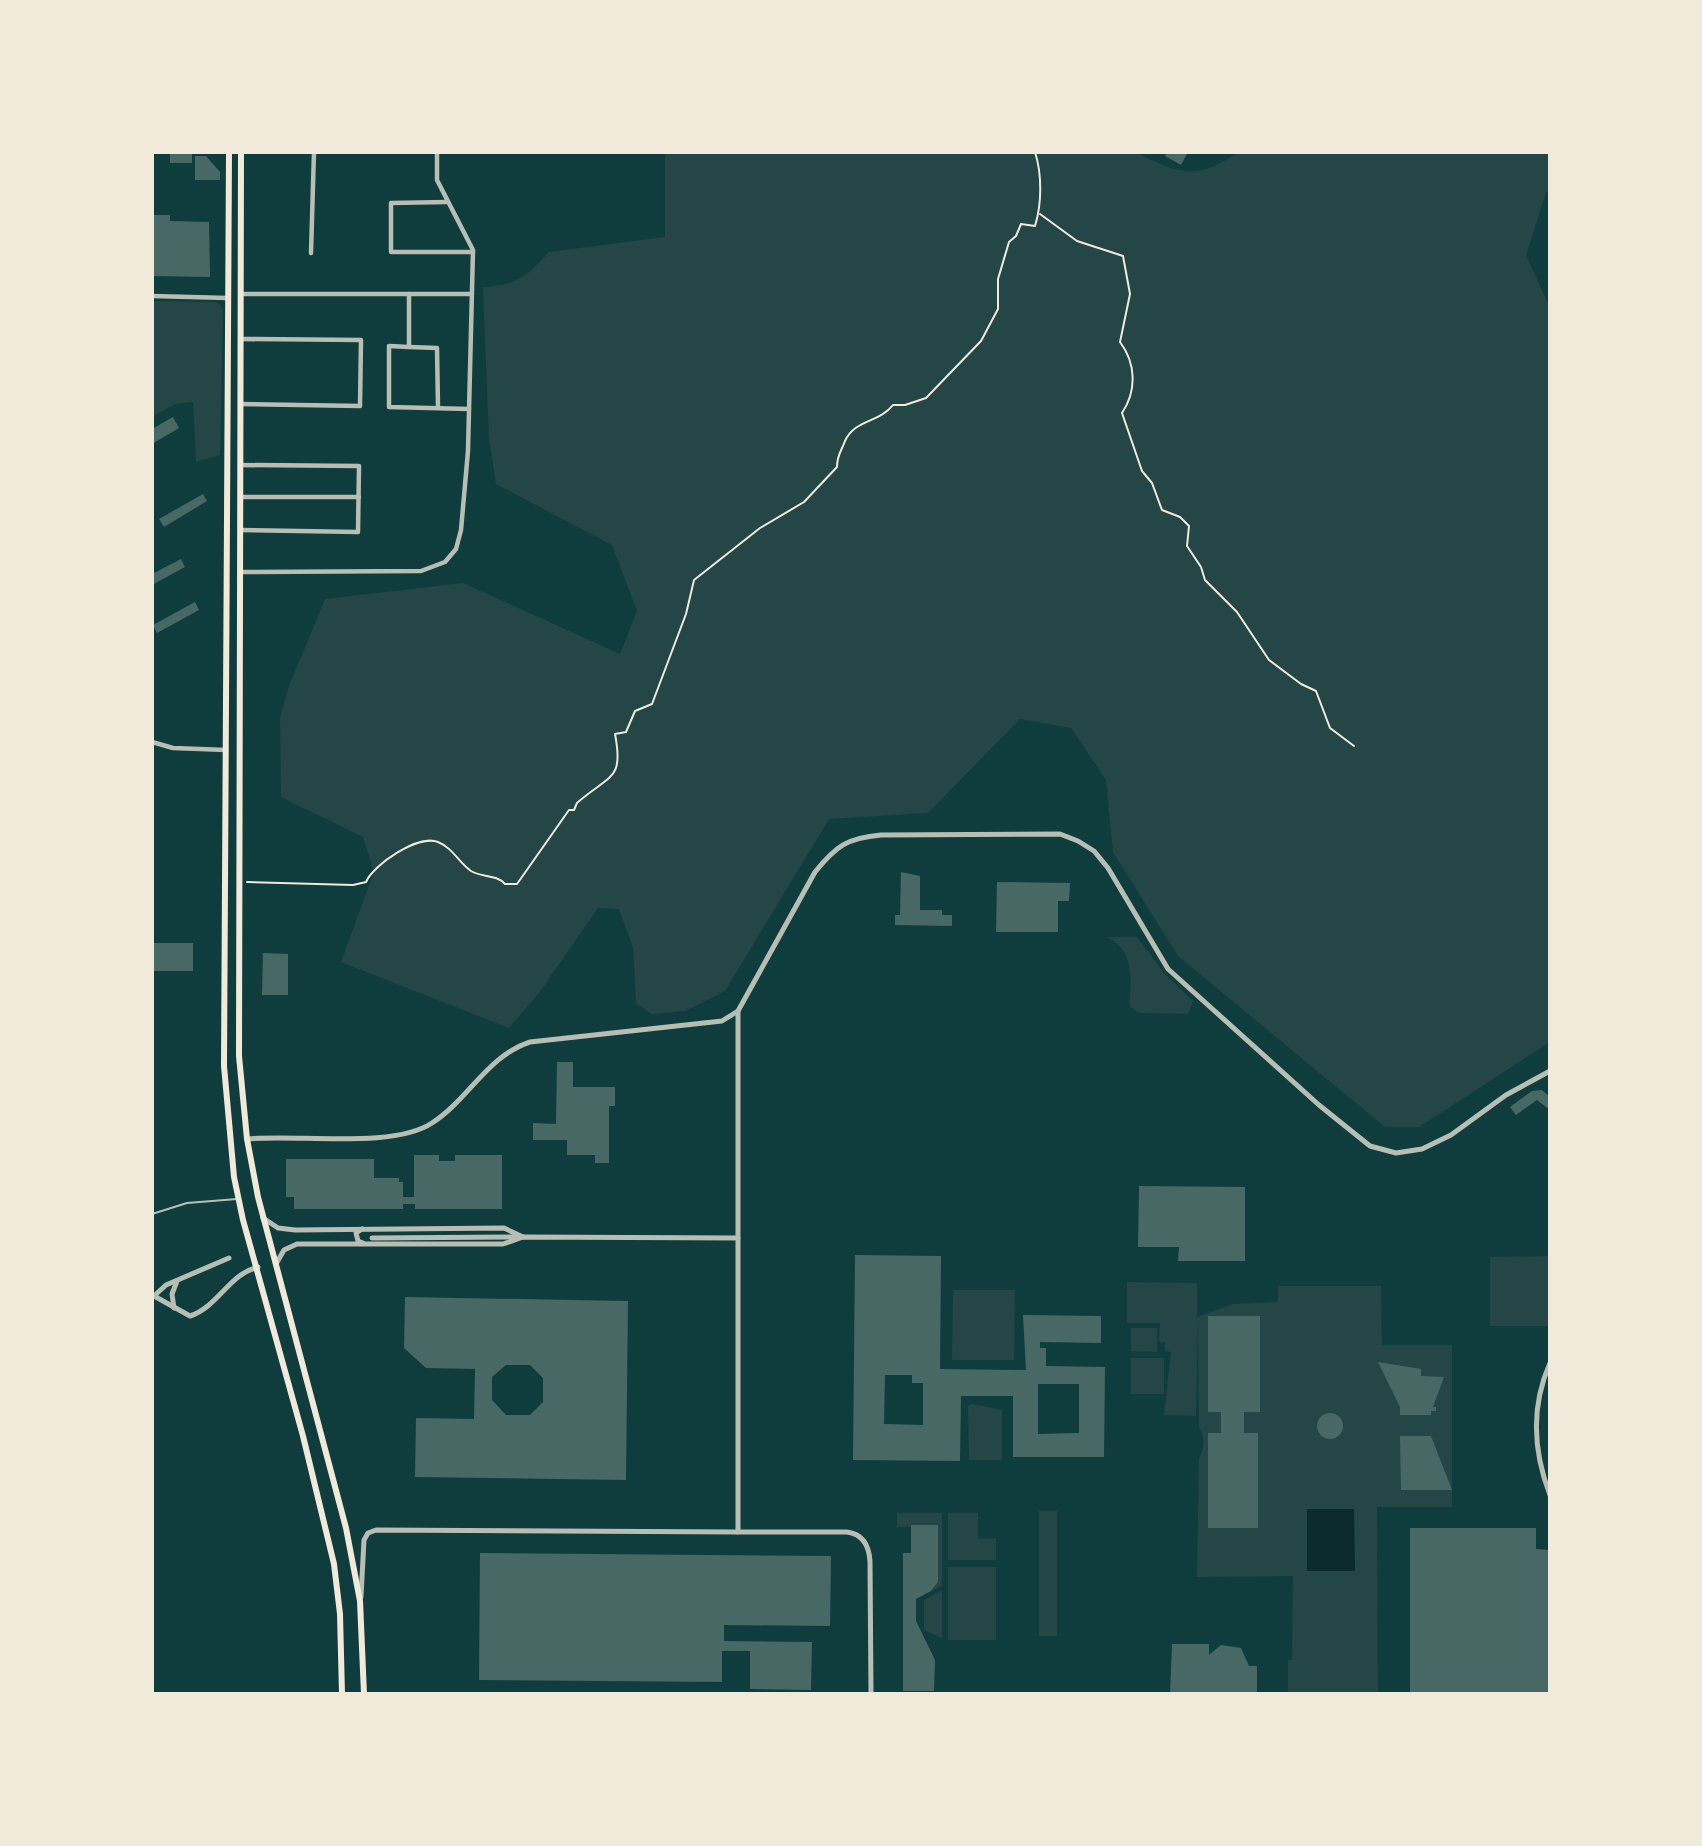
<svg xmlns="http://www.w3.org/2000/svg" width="1702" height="1846" font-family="'Alegreya Sans',sans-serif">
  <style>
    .green { fill: #244646 }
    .water { fill: #0a2a2b }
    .building { fill: #486865; fill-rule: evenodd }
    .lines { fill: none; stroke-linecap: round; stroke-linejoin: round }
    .path { stroke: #f1e9da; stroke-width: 2 }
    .service { stroke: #b8beb3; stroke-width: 2 }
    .minor { stroke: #b8beb3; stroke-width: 4.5 }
    .tertiary { stroke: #b8beb3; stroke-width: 5 }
    .primary { stroke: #f1e9da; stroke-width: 6 }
  </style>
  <rect width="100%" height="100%" fill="#0f3d3e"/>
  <g class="green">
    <path d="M 665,152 L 1134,152 C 1179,173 1195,182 1239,152 L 1550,152 L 1550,189 L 1546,193 L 1526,255 L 1550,308 L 1550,1042 L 1419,1127 L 1385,1127 L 1178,956 L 1113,852 L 1106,780 L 1071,728 L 1020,719 L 928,813 L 829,819 L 725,991 L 685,1011 L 652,1014 L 636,1003 L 633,947 L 619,909 L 598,908 L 539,993 L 509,1028 L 341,962 L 374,872 L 363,837 L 281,797 L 280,718 L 289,686 L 325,599 L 463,583 L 620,654 L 637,611 L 612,545 L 496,484 L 489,439 L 483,287 C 517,285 527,277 549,252 L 665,237 Z"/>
    <polygon points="152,301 217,302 223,309 220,455 196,462 193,402 175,404 152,417"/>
    <path d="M 1107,937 L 1137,937 L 1163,972 L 1193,1001 L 1188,1014 L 1140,1013 L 1130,1007 C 1130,978 1136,952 1107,937 Z"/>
    <polygon points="1550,1256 1550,1326 1490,1326 1490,1257"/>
    <path d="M 1127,1282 L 1197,1283 L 1197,1317 L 1233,1304 L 1278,1302 L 1278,1286 L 1381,1286 L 1382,1345 L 1452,1345 L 1452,1507 L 1377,1507 L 1378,1694 L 1288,1694 L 1288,1660 L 1292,1660 L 1293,1576 L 1197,1577 L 1199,1458 C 1205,1447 1205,1438 1199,1427 L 1198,1319 L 1196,1416 L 1164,1415 L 1171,1352 L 1165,1351 L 1165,1342 L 1159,1342 L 1160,1323 L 1127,1323 Z"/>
    <polygon points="953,1290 1015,1290 1014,1360 952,1360"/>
    <polygon points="1131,1328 1157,1328 1157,1352 1131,1351"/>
    <rect x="1131" y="1358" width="33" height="36"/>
    <polygon points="973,1404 1002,1410 1002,1460 969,1460 968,1406"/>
    <rect x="1039" y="1511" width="18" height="125"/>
    <polygon points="897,1513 942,1513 942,1586 931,1591 938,1582 938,1526 897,1527"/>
    <polygon points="948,1513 978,1513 978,1539 996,1538 996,1560 948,1560"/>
    <rect x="948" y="1567" width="48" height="73"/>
    <polygon points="942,1590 942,1638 924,1630 924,1600"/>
  </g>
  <polygon class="water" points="1307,1509 1354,1509 1355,1571 1307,1571"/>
  <g class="building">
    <rect x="170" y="152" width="22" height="11"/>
    <polygon points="1168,152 1188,152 1181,165 1165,156"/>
    <polygon points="195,156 206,156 220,172 220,180 195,180"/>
    <polygon points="152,215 170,215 170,221 209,222 210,277 152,276"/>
    <polygon points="173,417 179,428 152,444 152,429"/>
    <polygon points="203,494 207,501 164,527 159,519"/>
    <polygon points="181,559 185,567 152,585 152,574"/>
    <polygon points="195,602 199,610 157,633 153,625"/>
    <polygon points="901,872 920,876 920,910 942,910 942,915 952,915 952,926 895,925 895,915 900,915"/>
    <polygon points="997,882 1070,883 1069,901 1058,901 1058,932 996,932"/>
    <rect x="152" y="943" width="41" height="28"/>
    <polygon points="263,953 288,954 288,995 262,995"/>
    <polygon points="557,1062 573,1062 573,1087 615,1087 615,1106 609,1106 609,1163 595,1163 595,1155 567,1155 567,1140 533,1140 533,1123 556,1124"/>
    <polygon points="1542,1090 1550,1097 1550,1110 1537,1100 1516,1115 1510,1107 1532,1091"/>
    <polygon points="414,1155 439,1155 439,1161 455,1161 455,1155 502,1155 502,1209 415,1209 415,1204 403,1204 403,1209 294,1209 294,1197 286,1197 286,1159 374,1159 374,1178 399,1178 399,1182 403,1182 403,1197 414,1197"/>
    <polygon points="1139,1186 1245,1187 1245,1261 1178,1261 1179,1247 1138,1247"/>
    <path d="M 855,1255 L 941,1256 L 940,1369 L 1026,1370 L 1023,1315 L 1101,1316 L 1101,1343 L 1040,1342 L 1040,1348 L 1046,1348 L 1046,1366 L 1105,1367 L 1104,1457 L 1013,1457 L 1013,1396 L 961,1396 L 960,1461 L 853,1460 ZM 885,1375 L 912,1375 L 912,1383 L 923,1383 L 923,1425 L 884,1424 ZM 1038,1384 L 1079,1384 L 1079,1433 L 1038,1434 Z"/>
    <path d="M 405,1297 L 628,1301 L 626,1480 L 415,1477 L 416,1418 L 474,1419 L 475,1369 L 426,1368 L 404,1348 ZM 506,1365 L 530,1365 L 543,1378 L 543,1402 L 530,1415 L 506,1415 L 492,1400 L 492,1377 Z"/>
    <polygon points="1208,1316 1260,1316 1260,1412 1244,1412 1244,1433 1258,1433 1258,1528 1208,1528 1208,1433 1221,1433 1221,1412 1208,1412"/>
    <polygon points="1378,1362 1421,1369 1421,1376 1444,1377 1433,1407 1436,1407 1436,1411 1431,1411 1431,1415 1400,1415 1400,1407"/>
    <circle cx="1330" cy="1426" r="13"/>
    <polygon points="1400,1436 1431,1436 1452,1490 1401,1490"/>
    <polygon points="911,1525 938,1525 938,1582 931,1591 916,1599 916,1621 935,1660 934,1691 903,1691 903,1553 911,1553"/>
    <polygon points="1410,1528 1536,1528 1536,1549 1550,1550 1550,1694 1410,1694"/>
    <polygon points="480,1553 831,1556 830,1626 724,1625 724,1641 812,1642 811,1690 750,1689 750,1651 722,1651 722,1682 479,1680"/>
    <polygon points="1172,1644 1209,1644 1209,1655 1221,1645 1241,1648 1249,1666 1257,1666 1257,1694 1170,1694"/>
  </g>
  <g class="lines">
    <g class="path">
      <path d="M 1040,214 L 1077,241 L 1123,256 L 1130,294 L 1120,342 C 1136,363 1137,391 1122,413 L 1142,471 L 1152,483 L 1162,510 L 1180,517 L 1189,526 L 1187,546 L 1201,567 L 1205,580 L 1237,612 L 1269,660 L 1301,684 L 1316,691 L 1330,728 L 1354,746"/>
      <path d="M 247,882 L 353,885 L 366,882 C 373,865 418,834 438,842 C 453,848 459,863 471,871 C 483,878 496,874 505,884 L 517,884 L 569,810 L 574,810 L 577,803 C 610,774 624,781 615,734 L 626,732 L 635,711 L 652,704 L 686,614 L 694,580 L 760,528 L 804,502 L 837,467 C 837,455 841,452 845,441 C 855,419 879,423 893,405 L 905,405 L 926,398 L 981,341 L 998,309 L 998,279 L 1009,242 L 1016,236 L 1021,224 L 1035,226 C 1042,203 1042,174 1035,152"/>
    </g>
    <polyline class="service" points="152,1214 187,1203 237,1199"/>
    <g class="minor">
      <polyline points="447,202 391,203 391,252 473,252"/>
      <polyline points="311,253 314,152"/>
      <polyline points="241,294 472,294"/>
      <polyline points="409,294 409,347 389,346 389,407 469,409"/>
      <polyline points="152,296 228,298"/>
      <polyline points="409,347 437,348 438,407"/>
      <polyline points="240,404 360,406 361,340 241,339"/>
      <polyline points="240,497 359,497"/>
      <polyline points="240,530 358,532 359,466 240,465"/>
      <polyline points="240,572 421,571 445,562 456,549 461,530 468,451 473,250 437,180 437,152"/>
      <polyline points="152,742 173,748 226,750"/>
    </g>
    <g class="tertiary">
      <path d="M 738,1011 L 738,1532 L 847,1532 C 863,1534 869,1546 870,1561 L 871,1694"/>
      <path d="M 247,1139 C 297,1134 393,1149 432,1123 C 469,1099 487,1056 530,1042 L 722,1021 L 738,1011 L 815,872 C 836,846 847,838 881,835 L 1060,834 L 1078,841 L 1094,851 L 1108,868 L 1168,969 L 1319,1105 L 1370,1146 L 1396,1153 L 1422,1149 L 1451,1135 L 1506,1095 L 1550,1071"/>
      <polyline points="263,1218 278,1228 295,1230 504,1228 523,1237"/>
      <polyline points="362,1229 356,1233 358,1241 363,1243"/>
      <polyline points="372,1238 517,1237"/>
      <path d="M 229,1258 L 166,1285 L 154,1296 L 190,1316 C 218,1307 229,1274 258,1267"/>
      <polyline points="276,1264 284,1250 297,1244 503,1244 523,1237 738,1238"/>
      <polyline points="174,1308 172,1294 177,1281"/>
      <path d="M 1550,1363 C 1531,1406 1533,1451 1550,1495"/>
      <polyline points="361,1597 364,1540 368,1533 376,1530 738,1532"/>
    </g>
    <g class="primary">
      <polyline points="229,152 224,1066 234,1177 243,1220 303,1436 334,1564 340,1614 342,1694"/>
      <polyline points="241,152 239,1056 247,1139 258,1197 346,1528 360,1601 364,1694"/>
    </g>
  </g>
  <rect width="1702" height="1846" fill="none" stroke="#f1e9da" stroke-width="308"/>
</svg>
